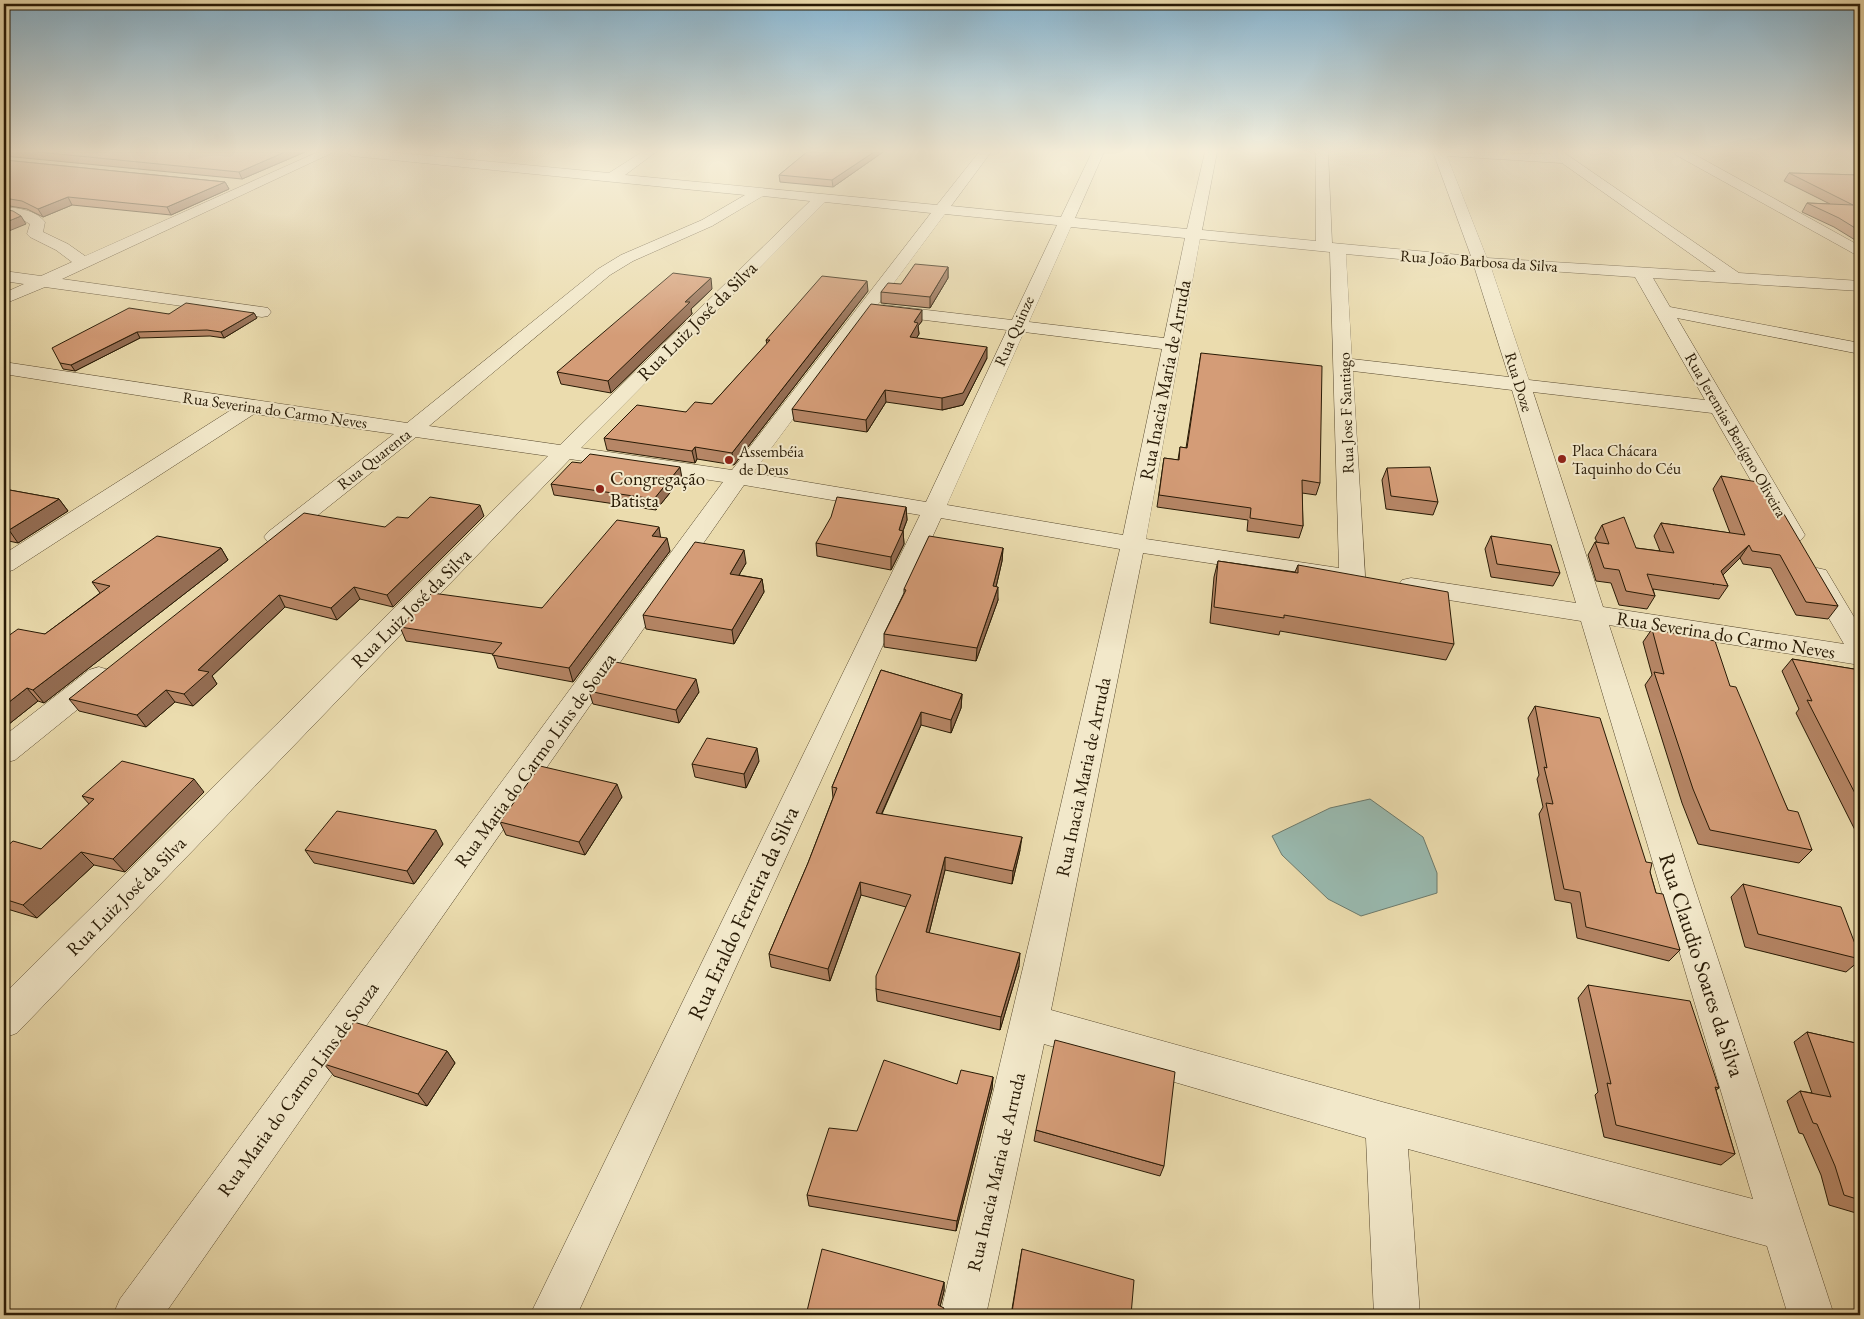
<svg xmlns="http://www.w3.org/2000/svg" width="1864" height="1319" font-family="'EB Garamond',serif">
  <style>
    .water { fill: #99bab0; stroke: #6c7a6c }
    .lines { fill: none; stroke-linecap: round; stroke-linejoin: round }
    .minor-casing { stroke: #594a2f; stroke-width: 1 }
    .minor { fill: #f2e8ca; fill-rule: evenodd }
    .wall { fill: #b68666; stroke: #281a05 }
    .shaded-wall { fill: #946d53; stroke: #281a05 }
    .building { fill: #d49c77; stroke: #281a05 }
    .poi-dot { fill: #8f2418; stroke: #f2e8ca; stroke-width: 2 }
    .labels { text-anchor: middle; dominant-baseline: central; stroke-width: 4; stroke-linejoin: round; paint-order: stroke }
    .far-street-label { font-size: 16px; fill: #281a05; stroke: #f2e8ca }
    .far-poi-label { font-size: 16px; fill: #281a05; stroke: #f2e8ca; text-anchor: start }
    .street-label { font-size: 19px; fill: #281a05; stroke: #f2e8ca }
    .poi-label { font-size: 19px; fill: #281a05; stroke: #f2e8ca; text-anchor: start }
    .near-street-label { font-size: 22px; fill: #281a05; stroke: #f2e8ca }
  </style>
  <rect width="100%" height="100%" fill="#ebdcae"/>
  <filter id="stains"><feTurbulence type="fractalNoise" baseFrequency=".004" numOctaves="4"/><feColorMatrix values="0 0 0 0 .2 0 0 0 0 .09 0 0 0 0 .02 0 0 0 .5 -.17"/></filter>
  <radialGradient id="worn" r=".72"><stop offset=".6" stop-color="#630" stop-opacity="0"/><stop offset="1" stop-color="#630" stop-opacity=".3"/></radialGradient>
  <polygon class="water" points="1370,799 1423,837 1437,873 1437,893 1361,916 1328,899 1282,855 1272,836 1330,808"/>
  <g class="lines">
    <defs>
      <g id="minor">
        <path d="M 318,152 L 334,152 L 62,279 L 262,307 L 268,308 L 271,312 L 268,316 L 262,317 L 45,287 L 4,304 L 4,293 L 24,284 L 4,281 L 4,271 L 41,276 L 72,262 L 56,250 L 30,237 L 27,234 L 30,224 L 18,217 L 4,215 L 4,207 C 18,208 36,210 45,222 L 43,232 L 68,244 L 85,256 Z"/>
        <path d="M 346,152 L 389,152 L 609,173 L 642,152 L 656,152 L 625,175 L 937,205 L 979,152 L 991,152 L 951,206 L 1061,217 L 1092,152 L 1104,152 L 1075,218 L 1187,229 L 1205,152 L 1217,152 L 1202,230 L 1316,241 L 1316,152 L 1328,152 L 1332,243 L 1471,256 L 1433,152 L 1550,154 L 1549,152 L 1563,152 L 1739,273 L 1860,281 L 1860,291 L 1653,278 L 1670,307 L 1860,343 L 1860,354 L 1677,318 L 1805,535 L 1801,540 L 1793,542 L 1785,540 L 1712,413 L 1533,392 L 1603,607 L 1844,644 L 1804,576 L 1808,570 L 1817,568 L 1826,570 L 1860,627 L 1860,665 L 1609,625 L 1834,1315 L 1788,1315 L 1767,1246 L 1408,1149 L 1420,1315 L 1374,1315 L 1366,1138 L 1044,1044 L 986,1315 L 940,1315 L 1032,930 L 1120,549 L 941,518 L 577,1315 L 530,1315 L 920,515 L 744,485 L 164,1315 L 113,1315 L 120,1299 L 723,482 L 570,459 L 17,1033 L 4,1038 L 4,994 L 548,456 L 416,437 L 284,542 L 276,544 L 268,542 L 264,537 L 268,532 L 394,434 L 254,414 L 13,570 L 4,573 L 4,554 L 231,410 L 4,374 L 4,362 L 407,423 L 598,269 L 621,255 L 702,220 L 745,195 L 352,156 ZM 1447,156 L 1562,163 L 1716,272 L 1487,258 ZM 763,196 L 810,201 L 560,445 L 429,426 L 610,275 L 633,261 L 712,226 ZM 825,202 L 931,213 L 732,470 L 581,448 ZM 945,214 L 1057,225 L 1012,320 L 884,305 L 878,306 L 875,310 L 878,314 L 884,315 L 1007,330 L 926,502 L 753,473 ZM 1071,227 L 1185,238 L 1164,338 L 1029,322 ZM 1200,239 L 1330,252 L 1339,568 L 1146,539 ZM 1346,254 L 1474,266 L 1509,377 L 1352,359 ZM 1491,267 L 1635,277 L 1705,400 L 1529,380 ZM 1024,332 L 1162,349 L 1123,535 L 947,505 ZM 1353,371 L 1512,390 L 1576,603 L 1411,578 L 1402,580 L 1398,586 L 1402,592 L 1411,594 L 1581,621 L 1753,1199 L 1386,1103 L 1051,1010 L 1143,553 L 1334,582 C 1344,579 1350,585 1361,583 L 1365,577 Z"/>
        <polygon points="1675,152 1690,152 1860,246 1860,257 1676,155"/>
        <polygon points="99,667 109,670 113,677 109,684 15,760 4,763 4,736 89,670"/>
      </g>
    </defs>
    <use href="#minor" class="minor-casing"/>
    <use href="#minor" class="minor"/>
  </g>
  <g class="wall">
    <polygon points="4,152 305,152 242,179 4,156"/>
    <polygon points="807,152 883,152 833,187 780,182 779,175"/>
    <polygon points="4,160 225,182 229,189 171,215 72,205 43,217 27,209 4,205 4,208"/>
    <polygon points="1789,173 1860,175 1860,243 1834,227 1802,212 1807,203 1830,204 1784,181"/>
    <polygon points="948,267 948,278 930,308 881,303 881,292"/>
    <polygon points="712,289 691,309 692,314 611,393 561,384 557,372"/>
    <polygon points="868,291 734,465 697,459 695,463 607,450 604,438 712,404 767,344 766,340"/>
    <polygon points="254,313 257,318 224,338 210,336 140,338 75,371 63,369 60,363 169,314"/>
    <polygon points="922,321 918,326 919,334 916,338 987,358 963,405 942,410 886,402 867,432 794,421 792,409"/>
    <polygon points="1201,353 1320,483 1316,495 1302,493 1303,526 1299,538 1247,531 1248,520 1157,507 1164,458 1178,460 1180,447 1186,448"/>
    <polygon points="1387,468 1438,502 1433,515 1386,509 1382,480"/>
    <polygon points="1721,476 1773,503 1838,606 1828,619 1796,615 1771,568 1743,564 1740,558 1723,575 1728,586 1719,599 1653,589 1655,596 1647,609 1619,605 1611,583 1596,581 1588,555 1595,542 1597,542 1595,538 1602,525 1636,548 1660,551 1654,536 1661,523 1730,533 1713,489"/>
    <polygon points="682,478 656,510 554,495 551,484"/>
    <polygon points="4,489 59,499 68,511 18,543 4,540"/>
    <polygon points="906,507 907,520 903,531 904,544 891,570 817,556 816,543"/>
    <polygon points="484,516 393,607 360,599 337,620 285,607 212,676 217,684 193,706 175,702 146,727 79,711 69,699 408,518"/>
    <polygon points="1491,536 1560,573 1553,586 1491,577 1485,549"/>
    <polygon points="661,537 670,551 573,682 498,668 493,654 406,641 400,627 542,608"/>
    <polygon points="221,548 228,560 44,703 38,701 4,728 4,639 45,634 100,593 92,582"/>
    <polygon points="1003,548 1002,561 996,587 998,600 976,661 884,647 884,634 904,593 904,589"/>
    <polygon points="1218,561 1295,572 1298,565 1454,644 1446,660 1280,631 1279,635 1210,623 1214,577"/>
    <polygon points="746,563 739,575 762,579 764,592 734,644 646,629 643,615"/>
    <polygon points="1652,629 1730,686 1788,810 1812,850 1799,863 1698,844 1682,803 1645,685 1652,675 1643,642"/>
    <polygon points="1792,659 1860,670 1860,840 1796,713 1799,709 1782,671"/>
    <polygon points="881,670 962,694 961,708 951,733 921,725 882,814 1020,850 1012,884 945,870 929,933 1019,966 1000,1030 877,1001 876,989 906,907 861,895 830,981 771,967 769,954 808,863 833,798 832,787"/>
    <polygon points="589,691 699,692 679,723 593,704"/>
    <polygon points="1535,706 1646,862 1650,872 1656,893 1680,950 1669,961 1577,938 1571,903 1555,900 1539,814 1543,807 1537,779 1539,775 1528,718"/>
    <polygon points="759,761 746,788 695,777 692,764"/>
    <polygon points="204,792 125,872 94,865 37,918 4,908 4,849 41,849 89,804 82,796"/>
    <polygon points="622,797 585,855 506,835 500,822"/>
    <polygon points="443,844 414,884 314,863 305,850"/>
    <polygon points="1743,884 1860,957 1860,960 1846,972 1745,947 1731,897"/>
    <polygon points="1588,985 1719,1088 1716,1090 1735,1154 1721,1165 1604,1137 1595,1095 1598,1092 1578,998"/>
    <polygon points="1807,1032 1860,1044 1860,1225 1856,1213 1829,1205 1821,1175 1803,1134 1799,1133 1787,1101 1800,1091 1812,1093 1794,1042"/>
    <polygon points="447,1051 455,1063 427,1106 334,1076 324,1064"/>
    <polygon points="993,1077 992,1089 956,1231 809,1206 807,1195 857,1131 957,1084"/>
    <polygon points="1036,1130 1164,1166 1160,1176 1034,1141"/>
    <polygon points="1022,1249 1131,1315 1011,1315"/>
    <polygon points="944,1282 944,1291 940,1306 943,1315 808,1315 807,1311"/>
  </g>
  <g class="shaded-wall">
    <polygon points="285,152 305,152 242,179 239,172"/>
    <polygon points="874,152 883,152 833,187 832,180"/>
    <polygon points="225,182 229,189 171,215 167,207"/>
    <polygon points="68,197 72,205 43,217 38,209"/>
    <polygon points="21,216 26,224 4,233 4,223"/>
    <polygon points="948,267 948,278 930,308 930,297"/>
    <polygon points="711,278 712,289 691,309 692,314 611,393 608,381 685,302"/>
    <polygon points="867,281 868,291 734,465 732,453"/>
    <polygon points="922,310 922,321 918,326 919,334 910,349 910,337 914,322"/>
    <polygon points="254,313 257,318 224,338 221,332"/>
    <polygon points="137,332 140,338 75,371 71,365"/>
    <polygon points="987,347 987,358 963,405 942,410 942,398"/>
    <polygon points="885,390 886,402 867,432 866,420"/>
    <polygon points="695,447 697,459 695,463 692,451"/>
    <polygon points="680,467 682,478 656,510 654,499"/>
    <polygon points="59,499 68,511 18,543 9,530"/>
    <polygon points="480,505 484,516 393,607 387,595"/>
    <polygon points="906,507 907,520 902,533 903,531 904,544 891,570 891,557"/>
    <polygon points="659,527 661,540 652,536"/>
    <polygon points="667,538 670,551 573,682 569,668"/>
    <polygon points="1749,545 1740,558 1713,585 1721,571"/>
    <polygon points="221,548 228,560 44,703 33,690"/>
    <polygon points="1003,548 1002,561 993,600 993,586"/>
    <polygon points="744,550 746,563 732,587 730,574"/>
    <polygon points="762,579 764,592 734,644 732,630"/>
    <polygon points="354,587 360,599 337,620 331,608"/>
    <polygon points="998,587 998,600 976,661 977,648"/>
    <polygon points="279,595 285,607 212,676 217,684 193,706 184,694 198,670"/>
    <polygon points="696,679 699,692 679,723 676,710"/>
    <polygon points="27,688 38,701 4,728 4,706"/>
    <polygon points="166,690 175,702 146,727 137,715"/>
    <polygon points="962,694 961,708 951,733 951,720"/>
    <polygon points="921,712 921,725 876,826 876,813"/>
    <polygon points="757,748 759,761 746,788 744,774"/>
    <polygon points="194,779 204,792 125,872 113,859"/>
    <polygon points="617,784 622,797 585,855 579,842"/>
    <polygon points="436,830 443,844 414,884 407,871"/>
    <polygon points="1022,837 1020,850 1012,884 1013,871"/>
    <polygon points="81,852 94,865 37,918 23,905"/>
    <polygon points="945,857 945,870 926,945 926,932"/>
    <polygon points="860,882 861,895 830,981 828,969"/>
    <polygon points="1020,953 1019,966 1000,1030 1001,1017"/>
    <polygon points="447,1051 455,1063 427,1106 418,1094"/>
    <polygon points="993,1077 992,1089 956,1231 957,1221"/>
    <polygon points="944,1282 944,1291 938,1315 938,1305"/>
  </g>
  <g class="building">
    <polygon points="38,152 285,152 239,172"/>
    <polygon points="807,152 874,152 832,180 779,175"/>
    <polygon points="4,160 225,182 167,207 68,197 38,209 22,201 4,198"/>
    <polygon points="1789,173 1860,175 1860,231 1839,218 1807,203 1853,205"/>
    <polygon points="4,209 13,211 21,216 4,223"/>
    <polygon points="915,264 948,267 930,297 881,292 888,283 901,284"/>
    <polygon points="673,273 711,278 685,302 690,302 608,381 557,372"/>
    <polygon points="822,276 867,281 732,453 695,447 692,451 604,438 637,405 686,412 695,402 712,404 770,340 766,340"/>
    <polygon points="186,303 254,313 221,332 207,330 137,332 71,365 60,363 52,348 129,308 169,314"/>
    <polygon points="871,304 922,310 914,322 918,323 910,337 987,347 963,393 942,398 885,390 866,420 792,409"/>
    <polygon points="1201,353 1322,366 1320,483 1302,480 1303,526 1250,518 1251,508 1159,495 1164,458 1179,460 1180,447 1187,448"/>
    <polygon points="590,454 680,467 654,499 551,484 572,462 581,463"/>
    <polygon points="1430,467 1438,502 1391,496 1387,468"/>
    <polygon points="1721,476 1764,483 1773,503 1778,504 1838,606 1806,602 1780,555 1752,551 1749,545 1721,571 1728,586 1647,574 1655,596 1626,591 1619,570 1604,568 1595,542 1609,544 1602,525 1624,517 1636,548 1674,553 1661,523 1745,535"/>
    <polygon points="4,489 59,499 9,530 4,529"/>
    <polygon points="430,497 480,505 387,595 354,587 331,608 279,595 198,670 209,672 184,694 166,690 137,715 69,699 304,513 385,527 397,517 408,518"/>
    <polygon points="837,497 906,507 899,530 903,531 891,557 816,543 831,517"/>
    <polygon points="617,520 659,527 652,536 667,538 569,668 492,655 502,643 400,627 432,593 542,608"/>
    <polygon points="157,536 221,548 33,690 27,688 4,706 4,639 18,629 45,634 110,586 92,582"/>
    <polygon points="929,536 1003,548 993,586 998,587 977,648 884,634 906,590 904,589"/>
    <polygon points="1491,536 1551,545 1560,573 1497,564"/>
    <polygon points="695,542 744,550 730,574 762,579 732,630 643,615"/>
    <polygon points="1218,561 1298,573 1298,565 1448,592 1454,644 1284,615 1284,618 1214,607"/>
    <polygon points="1652,629 1715,641 1730,686 1736,687 1788,810 1798,812 1812,850 1710,830 1693,789 1654,672 1664,674"/>
    <polygon points="1792,659 1860,670 1860,803 1807,700 1812,701"/>
    <polygon points="611,661 696,679 676,710 589,691"/>
    <polygon points="881,670 962,694 951,720 921,712 876,813 1022,837 1013,871 945,857 926,932 1020,953 1001,1017 876,989 876,976 911,895 860,882 828,969 769,954 808,863 837,788 832,787"/>
    <polygon points="1535,706 1600,718 1646,862 1652,863 1650,872 1656,893 1663,894 1680,950 1586,927 1580,892 1564,889 1546,803 1553,804 1544,767 1547,768"/>
    <polygon points="707,738 757,748 744,774 692,764"/>
    <polygon points="122,761 194,779 113,859 81,852 23,905 4,899 4,849 13,841 41,849 94,799 82,796"/>
    <polygon points="540,766 617,784 579,842 500,822"/>
    <polygon points="337,811 436,830 407,871 305,850"/>
    <polygon points="1743,884 1841,907 1860,957 1860,959 1758,934"/>
    <polygon points="1588,985 1690,1001 1719,1088 1715,1087 1735,1154 1616,1125 1607,1083 1611,1084"/>
    <polygon points="354,1022 447,1051 418,1094 324,1064"/>
    <polygon points="1807,1032 1860,1044 1860,1200 1844,1195 1835,1166 1817,1124 1813,1123 1800,1091 1831,1097"/>
    <polygon points="1055,1040 1175,1072 1164,1166 1036,1130"/>
    <polygon points="884,1060 957,1084 961,1070 993,1077 957,1221 807,1195 829,1128 857,1131"/>
    <polygon points="822,1249 944,1282 938,1305 944,1308 942,1315 823,1315 807,1311"/>
    <polygon points="1022,1249 1134,1280 1131,1315 1022,1315 1012,1312"/>
  </g>
  <linearGradient id="sky" x2="0" y2="1"><stop stop-color="#88b6d2"/><stop offset="0.45" stop-color="#f6efdb"/><stop offset="1" stop-color="#f6efdb" stop-opacity="0"/></linearGradient>
  <rect width="1864" height="336" fill="url(#sky)"/>
  <g class="poi-dot">
    <circle cx="1562" cy="459" r="5"/>
    <circle cx="729" cy="460" r="5"/>
    <circle cx="600" cy="489" r="5"/>
  </g>
  <g class="labels">
    <g class="far-street-label">
      <text transform="translate(1479 261) rotate(4)">Rua João Barbosa da Silva</text>
      <text transform="translate(1014 331) rotate(-66)">Rua Quinze</text>
      <text transform="translate(1519 382) rotate(73)">Rua Doze</text>
      <text transform="translate(275 410) rotate(8)">Rua Severina do Carmo Neves</text>
      <text transform="translate(1346 413) rotate(-92)">Rua Jose F Santiago</text>
      <text transform="translate(1736 435) rotate(60)">Rua Jeremias Benígno Oliveira</text>
      <text transform="translate(374 459) rotate(-38)">Rua Quarenta</text>
    </g>
    <g class="far-poi-label">
      <text x="1572" y="450">Placa Chácara<tspan x="1572" dy="18">Taquinho do Céu</tspan></text>
      <text x="739" y="451">Assembéia<tspan x="739" dy="18">de Deus</tspan></text>
    </g>
    <g class="street-label">
      <text transform="translate(697 321) rotate(-45)">Rua Luiz José da Silva</text>
      <text transform="translate(1165 380) rotate(-79)">Rua Inacia Maria de Arruda</text>
      <text transform="translate(411 608) rotate(-45)">Rua Luiz José da Silva</text>
      <text transform="translate(1726 635) rotate(9)">Rua Severina do Carmo Neves</text>
      <text transform="translate(535 760) rotate(-54)">Rua Maria do Carmo Lins de Souza</text>
      <text transform="translate(1083 777) rotate(-78)">Rua Inacia Maria de Arruda</text>
      <text transform="translate(126 896) rotate(-45)">Rua Luiz José da Silva</text>
      <text transform="translate(298 1089) rotate(-54)">Rua Maria do Carmo Lins de Souza</text>
      <text transform="translate(996 1172) rotate(-77)">Rua Inacia Maria de Arruda</text>
    </g>
    <g class="poi-label">
      <text x="610" y="478">Congregação<tspan x="610" dy="22">Batista</tspan></text>
    </g>
    <g class="near-street-label">
      <text transform="translate(743 913) rotate(-65)">Rua Eraldo Ferreira da Silva</text>
      <text transform="translate(1702 965) rotate(72)">Rua Claudio Soares da Silva</text>
    </g>
  </g>
  <rect width="1864" height="1319" fill="none" stroke="#ebdcae" stroke-width="20"/>
  <rect x="5" y="5" width="1854" height="1309" fill="none" stroke="#281a05" stroke-width="2.5"/>
  <rect x="10" y="10" width="1844" height="1299" fill="none" stroke="#281a05"/>
  <rect width="100%" height="100%" filter="url(#stains)"/>
  <rect width="100%" height="100%" fill="url(#worn)"/>
</svg>
